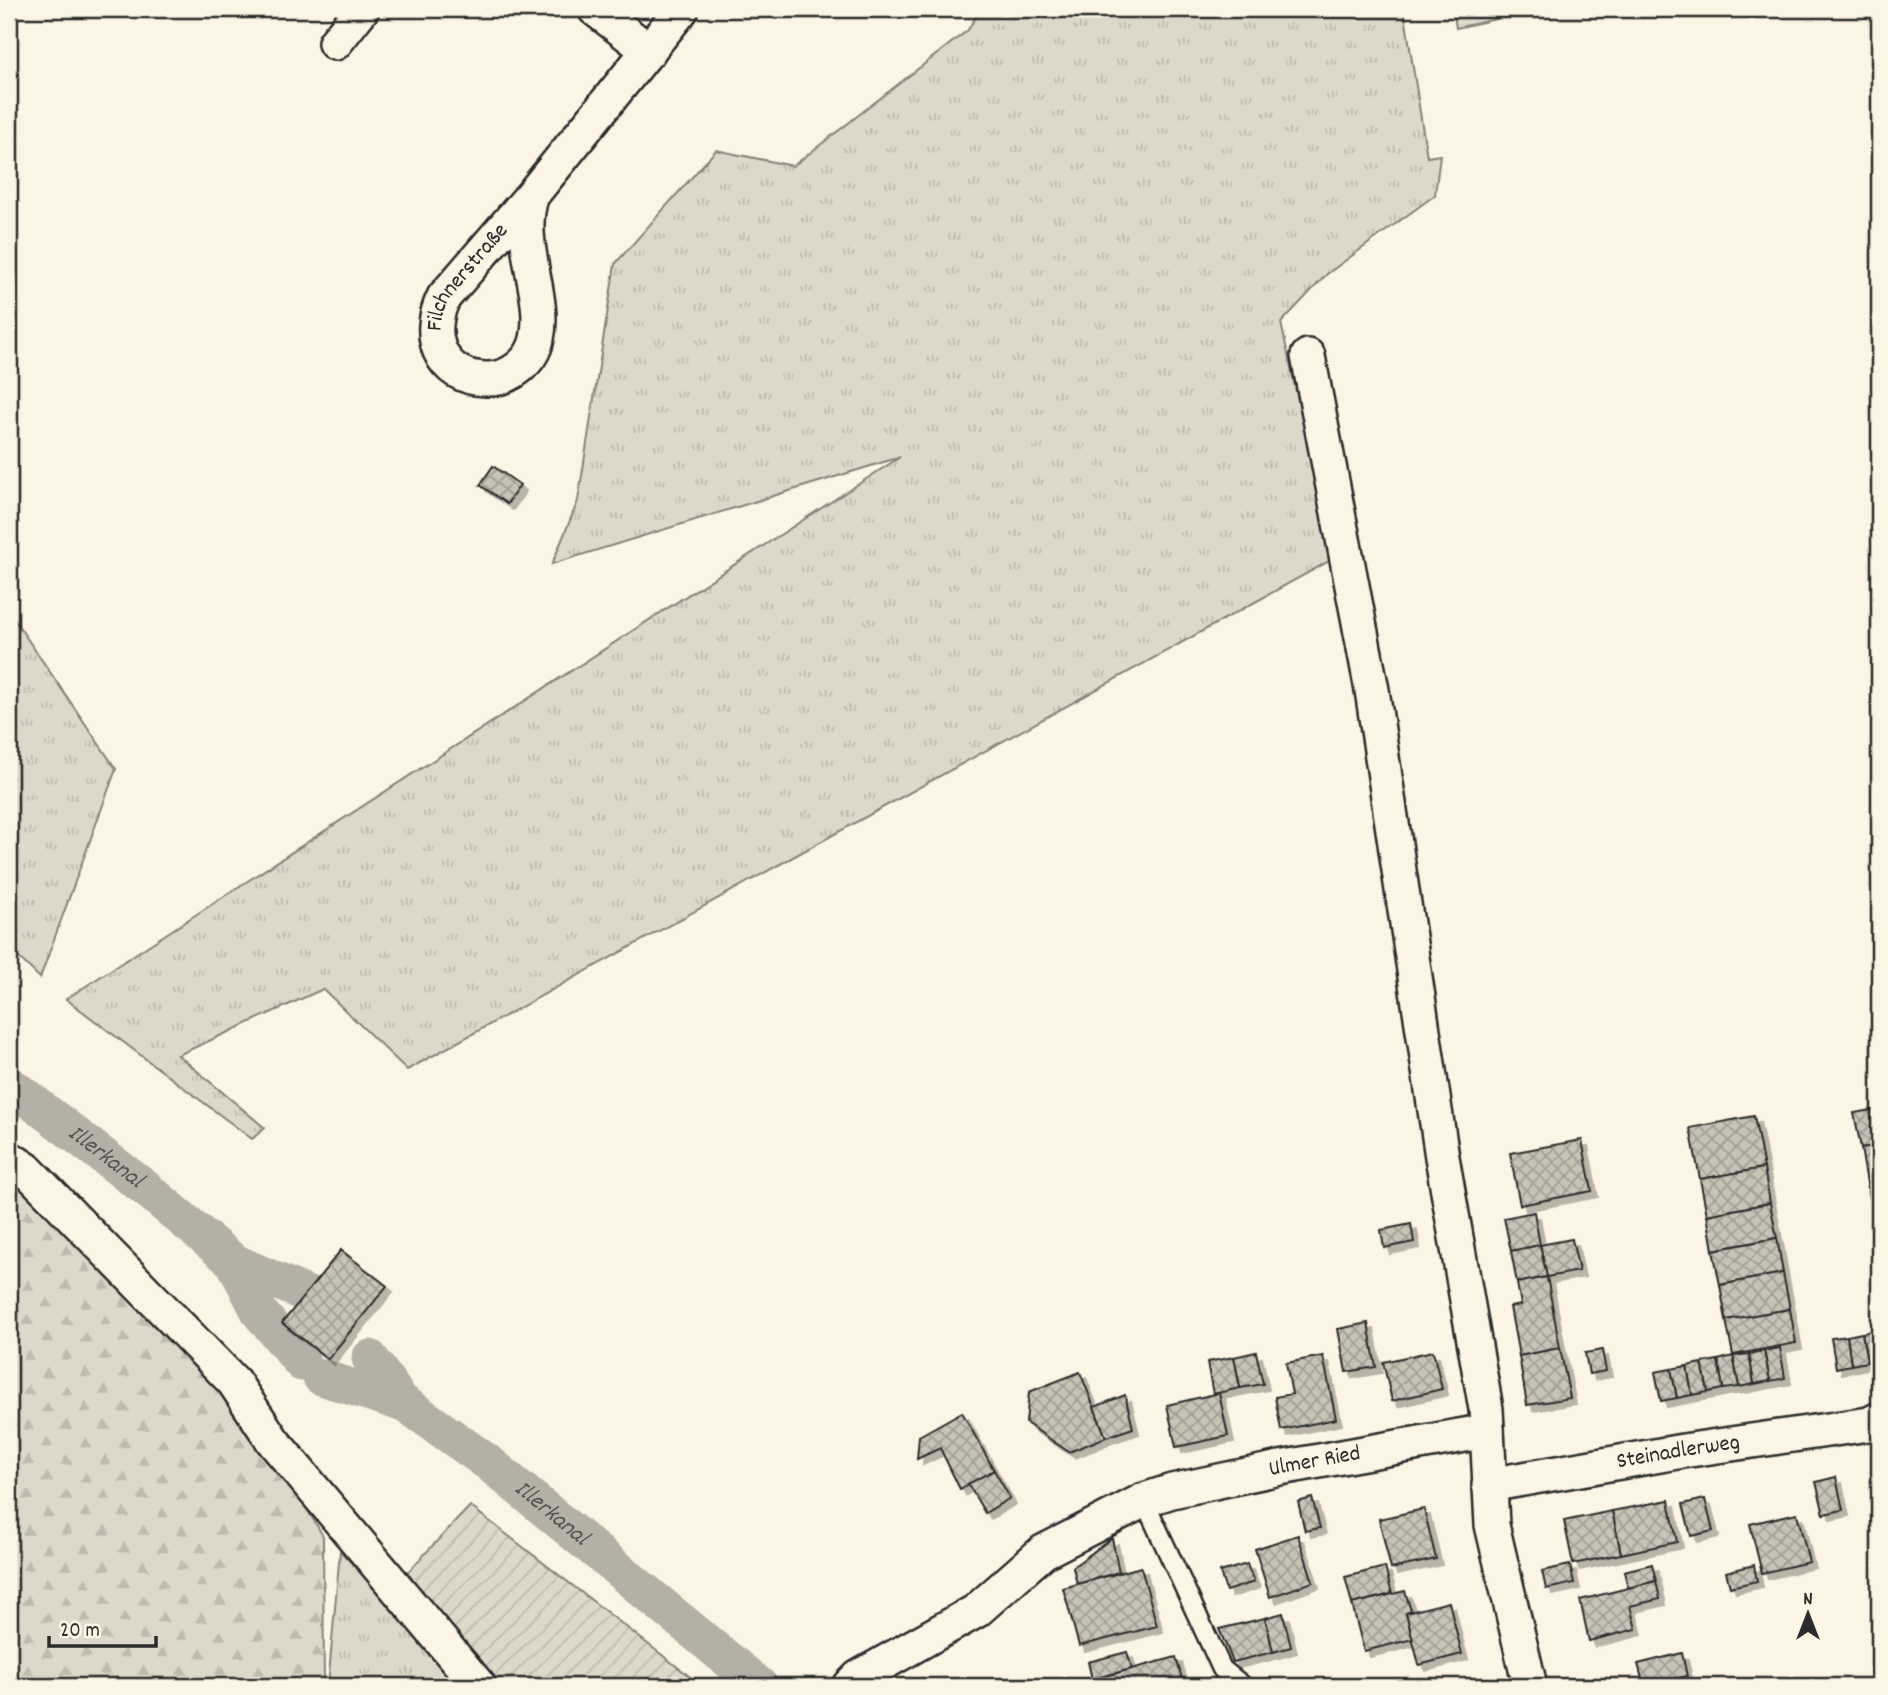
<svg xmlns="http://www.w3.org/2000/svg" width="1888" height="1695" font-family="Dekko,sans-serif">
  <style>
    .grass { fill: url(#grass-tufts); stroke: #84827a; stroke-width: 2 }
    .forest { fill: url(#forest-firs); stroke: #84827a; stroke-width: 2 }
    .garden { fill: url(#garden-furrows); stroke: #84827a; stroke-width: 2 }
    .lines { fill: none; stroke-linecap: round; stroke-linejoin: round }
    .canal { stroke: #b4b0a5; stroke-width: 37 }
    .building { fill: url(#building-cross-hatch); stroke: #2b2b2b; stroke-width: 2; filter: url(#shadow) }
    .lane-casing { stroke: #2b2b2b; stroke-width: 23 }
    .street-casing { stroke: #2b2b2b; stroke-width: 38 }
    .lane { stroke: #fcf5e5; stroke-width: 18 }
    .street { stroke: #fcf5e5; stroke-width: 33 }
    .labels { text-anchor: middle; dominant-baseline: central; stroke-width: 7; stroke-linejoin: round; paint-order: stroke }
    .street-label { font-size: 23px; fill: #2b2b2b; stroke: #fcf5e5 }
    .water-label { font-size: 24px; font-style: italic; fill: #545350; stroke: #fcf5e5 }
  </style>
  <defs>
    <pattern id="grass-tufts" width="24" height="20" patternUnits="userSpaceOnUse" patternTransform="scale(1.75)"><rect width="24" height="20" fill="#ded8ca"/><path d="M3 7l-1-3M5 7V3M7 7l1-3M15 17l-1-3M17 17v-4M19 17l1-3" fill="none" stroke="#bfbaae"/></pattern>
    <pattern id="forest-firs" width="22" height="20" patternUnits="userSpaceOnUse" patternTransform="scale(1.75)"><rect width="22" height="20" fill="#ded8ca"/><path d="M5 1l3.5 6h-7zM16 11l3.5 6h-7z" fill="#bfbaae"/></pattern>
    <pattern id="garden-furrows" width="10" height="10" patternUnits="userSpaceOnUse" patternTransform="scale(1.75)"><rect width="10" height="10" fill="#ded8ca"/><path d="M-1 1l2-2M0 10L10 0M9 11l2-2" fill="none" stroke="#bfbaae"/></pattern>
    <pattern id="building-cross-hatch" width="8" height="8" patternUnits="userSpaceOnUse" patternTransform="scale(1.75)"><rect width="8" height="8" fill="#c8c3b7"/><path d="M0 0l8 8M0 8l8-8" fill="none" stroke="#a39f95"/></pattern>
    <filter id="shadow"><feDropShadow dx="6" dy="6" stdDeviation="0" flood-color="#0004"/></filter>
  </defs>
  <rect width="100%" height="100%" fill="#fcf5e5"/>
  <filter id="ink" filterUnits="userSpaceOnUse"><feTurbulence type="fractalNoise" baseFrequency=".0143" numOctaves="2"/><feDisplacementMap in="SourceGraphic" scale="14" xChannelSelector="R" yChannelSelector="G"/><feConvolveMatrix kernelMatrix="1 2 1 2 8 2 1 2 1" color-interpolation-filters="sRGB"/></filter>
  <g filter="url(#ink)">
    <g class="grass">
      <polygon points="980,9 1404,9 1427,157 1440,155 1435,195 1327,274 1281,323 1333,559 407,1070 323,989 178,1055 265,1128 252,1139 66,999 900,457 552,564 578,501 615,264 716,150 793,166 968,30"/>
      <polygon points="9,612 116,769 40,978 9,948"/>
      <polygon points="340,1551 470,1686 328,1686"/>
    </g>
    <g class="forest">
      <polygon points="1453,9 1541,9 1456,28"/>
      <polygon points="9,1162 189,1310 323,1536 324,1686 9,1686"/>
    </g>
    <polygon class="garden" points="470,1506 702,1686 499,1686 403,1577"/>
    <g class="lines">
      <g class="canal">
        <path id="s1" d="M 9,1084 L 145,1188 L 234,1262 L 260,1313 L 302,1363"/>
        <polyline points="234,1262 306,1294"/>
        <polyline points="370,1358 403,1404"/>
        <path id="s2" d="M 321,1377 L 407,1405 L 490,1464 L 760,1686"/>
      </g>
    </g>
    <g class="building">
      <polygon points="493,466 520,485 507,504 480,485"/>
      <polygon points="1879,1109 1879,1145 1861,1148 1854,1113"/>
      <polygon points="1754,1116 1764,1168 1700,1179 1690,1128"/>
      <polygon points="1582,1140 1592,1191 1520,1205 1510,1153"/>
      <polygon points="1879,1145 1879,1181 1867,1183 1861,1148"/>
      <polygon points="1764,1168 1770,1203 1707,1215 1700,1179"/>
      <polygon points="1879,1181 1879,1217 1874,1218 1867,1183"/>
      <polygon points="1770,1203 1777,1238 1713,1250 1707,1215"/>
      <polygon points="1534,1212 1540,1245 1511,1251 1504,1218"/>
      <polygon points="1411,1224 1414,1242 1384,1248 1381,1230"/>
      <polygon points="1777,1238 1783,1273 1720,1285 1713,1250"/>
      <polygon points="1572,1239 1579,1271 1547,1277 1540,1245"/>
      <polygon points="1540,1245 1547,1277 1517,1283 1511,1251"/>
      <polygon points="341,1250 387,1286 328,1359 282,1323"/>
      <polygon points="1783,1273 1790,1309 1726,1320 1720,1285"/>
      <polygon points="1547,1277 1560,1348 1519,1356 1510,1307 1521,1305 1517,1283"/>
      <polygon points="1790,1309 1796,1343 1733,1355 1726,1320"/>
      <polygon points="1368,1323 1376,1367 1346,1372 1338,1329"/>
      <polygon points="1878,1330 1879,1360 1867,1362 1862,1333"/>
      <polygon points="1862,1333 1867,1362 1851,1365 1847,1336"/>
      <polygon points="1847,1336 1851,1365 1836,1368 1831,1338"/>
      <polygon points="1560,1348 1570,1398 1527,1405 1519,1356"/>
      <polygon points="1780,1348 1785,1378 1770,1381 1764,1351"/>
      <polygon points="1602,1350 1606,1371 1589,1374 1585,1353"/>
      <polygon points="1433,1351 1442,1389 1392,1401 1383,1362"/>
      <polygon points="1764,1351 1770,1381 1754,1384 1749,1354"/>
      <polygon points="1256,1352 1263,1384 1240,1388 1234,1357"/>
      <polygon points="1749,1354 1754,1384 1739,1387 1733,1356"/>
      <polygon points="1323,1356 1336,1419 1281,1430 1275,1397 1292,1394 1286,1363"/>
      <polygon points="1733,1356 1739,1387 1723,1389 1718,1360"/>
      <polygon points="1234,1357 1240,1388 1213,1394 1207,1362"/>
      <polygon points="1718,1360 1723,1389 1708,1392 1702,1363"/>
      <polygon points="1702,1363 1708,1392 1692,1395 1687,1366"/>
      <polygon points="1687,1366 1692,1395 1677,1398 1671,1369"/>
      <polygon points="1671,1369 1677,1398 1661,1401 1655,1372"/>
      <polygon points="1080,1372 1106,1437 1069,1452 1026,1423 1029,1392"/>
      <polygon points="1219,1393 1228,1436 1176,1447 1167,1405"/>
      <polygon points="1125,1395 1133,1428 1106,1437 1094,1407"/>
      <polygon points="962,1412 994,1470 960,1489 940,1448 917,1459 919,1436"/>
      <polygon points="994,1470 1010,1498 985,1513 968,1484"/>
      <polygon points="1836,1477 1843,1510 1824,1514 1816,1482"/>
      <polygon points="1312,1498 1320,1528 1305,1531 1298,1502"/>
      <polygon points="1705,1499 1713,1531 1691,1536 1683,1504"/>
      <polygon points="1669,1500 1677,1542 1621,1554 1612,1511"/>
      <polygon points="1424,1509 1436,1559 1391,1569 1379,1519"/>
      <polygon points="1612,1511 1621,1554 1573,1564 1564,1521"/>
      <polygon points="1797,1513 1809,1562 1762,1573 1750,1524"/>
      <polygon points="1298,1535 1313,1582 1270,1597 1255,1549"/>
      <polygon points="1112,1538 1119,1572 1077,1584 1073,1567"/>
      <polygon points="1247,1564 1254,1582 1226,1591 1220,1572"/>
      <polygon points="1652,1564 1656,1581 1628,1588 1624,1571"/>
      <polygon points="1570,1565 1574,1583 1546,1589 1542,1571"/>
      <polygon points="1754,1565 1757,1581 1730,1587 1726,1572"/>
      <polygon points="1141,1567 1157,1626 1079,1646 1063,1588"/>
      <polygon points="1385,1567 1392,1594 1352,1604 1345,1577"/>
      <polygon points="1656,1581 1660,1599 1630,1606 1636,1629 1589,1641 1580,1600"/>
      <polygon points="1405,1591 1411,1611 1406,1613 1413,1639 1364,1651 1352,1604"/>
      <polygon points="1449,1602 1462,1654 1419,1665 1406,1613"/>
      <polygon points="1283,1613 1291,1647 1273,1652 1265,1618"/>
      <polygon points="1265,1618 1273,1652 1233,1662 1219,1629"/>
      <polygon points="1127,1652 1132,1669 1092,1679 1088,1662"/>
      <polygon points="1682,1653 1687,1676 1644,1686 1638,1664"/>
      <polygon points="1176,1657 1184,1686 1104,1686 1102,1677"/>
    </g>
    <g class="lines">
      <defs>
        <polyline id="lane" points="1144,1500 1222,1669 1243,1686"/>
        <g id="street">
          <polyline points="595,9 649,51"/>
          <polyline points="335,43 362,9"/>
          <path id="s3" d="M 532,195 C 515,243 547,294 537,339 C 532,362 509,380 486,379 C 439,378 425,334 444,297 L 532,195 L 682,9"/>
          <polyline points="1308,356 1372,690 1442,1157 1486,1409 1492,1525 1530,1686"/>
          <polyline points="9,1158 26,1169 234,1382 273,1441 479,1686"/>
          <path id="s4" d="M 1489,1485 L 1683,1451 L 1869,1424 L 1879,1419"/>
          <path id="s5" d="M 850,1686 L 859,1677 L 976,1611 L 1043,1552 L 1144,1500 L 1172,1491 L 1280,1468 L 1487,1431"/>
        </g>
      </defs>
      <use href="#lane" class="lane-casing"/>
      <use href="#street" class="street-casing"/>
      <use href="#lane" class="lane"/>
      <use href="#street" class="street"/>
    </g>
  </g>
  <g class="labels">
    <g class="street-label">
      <text stroke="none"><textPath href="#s3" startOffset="357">Filchnerstraße</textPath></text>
      <text stroke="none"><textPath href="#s4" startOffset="192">Steinadlerweg</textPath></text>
      <text stroke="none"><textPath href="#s5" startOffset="525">Ulmer Ried</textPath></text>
    </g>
    <g class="water-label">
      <text stroke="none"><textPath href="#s1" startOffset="121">Illerkanal</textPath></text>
      <text stroke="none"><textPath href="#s2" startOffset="271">Illerkanal</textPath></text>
    </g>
  </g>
  <rect width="1888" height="1695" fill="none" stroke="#fcf5e5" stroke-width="35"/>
  <rect x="18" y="18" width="1853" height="1660" fill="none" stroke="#2b2b2b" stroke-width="2.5" filter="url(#ink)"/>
  <g transform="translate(1808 1614)" stroke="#fcf5e5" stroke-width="5" paint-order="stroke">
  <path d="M0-5L12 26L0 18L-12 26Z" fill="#2b2b2b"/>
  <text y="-10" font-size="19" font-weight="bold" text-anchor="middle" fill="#2b2b2b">N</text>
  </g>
  <path d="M49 1636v10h107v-10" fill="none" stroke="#2b2b2b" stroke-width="3.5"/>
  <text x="60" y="1636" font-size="21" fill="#2b2b2b" stroke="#fcf5e5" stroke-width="5" paint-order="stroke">20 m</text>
</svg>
